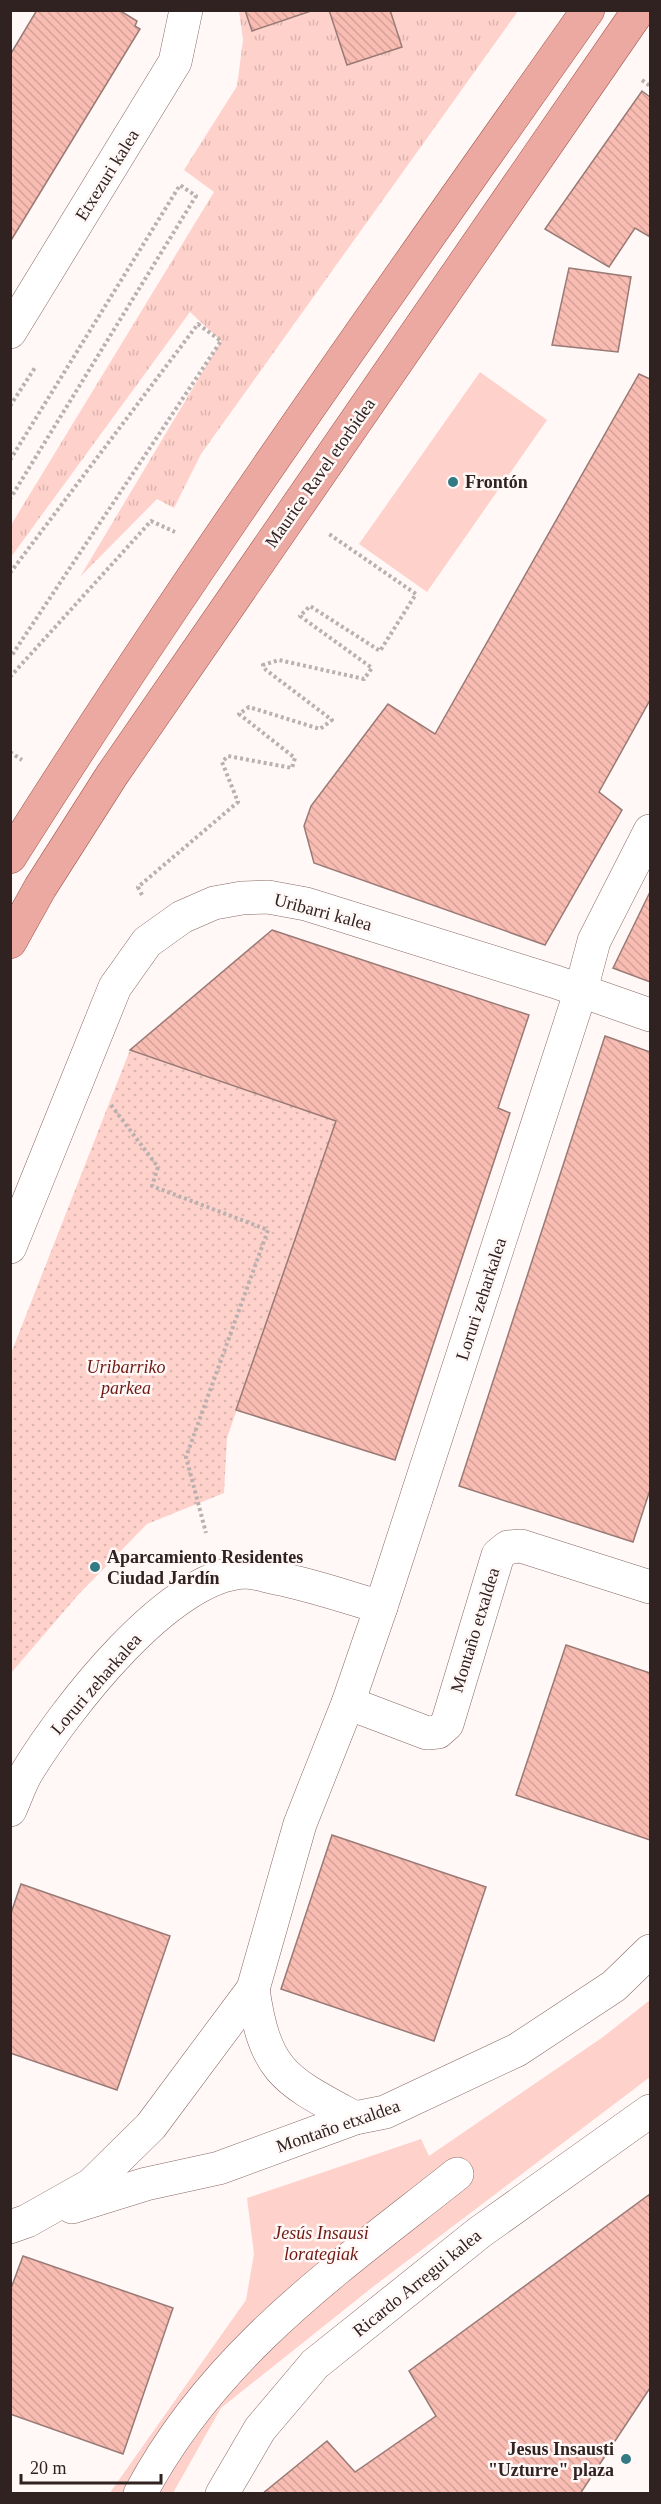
<svg xmlns="http://www.w3.org/2000/svg" width="661" height="2504" font-family="Georgia,serif">
  <style>
    .grass { fill: url(#grass-tufts) }
    .park { fill: url(#park-dots) }
    .garden { fill: #fed2cb }
    .building { fill: url(#building-back-hatch); stroke: #997a75; stroke-width: 1.5 }
    .lines { fill: none; stroke-linecap: round; stroke-linejoin: round }
    .minor-casing { stroke: #876964; stroke-width: 34 }
    .major-casing { stroke: #a1554b; stroke-width: 34 }
    .path { stroke: #b9b0af; stroke-width: 4; stroke-dasharray: 3 3; stroke-linecap: butt }
    .minor { stroke: #fff; stroke-width: 33 }
    .major { stroke: #eba9a1; stroke-width: 33 }
    .poi-dot { fill: #337a85; stroke: #fff8f7; stroke-width: 2 }
    .labels { text-anchor: middle; dominant-baseline: central; stroke-width: 5; stroke-linejoin: round; paint-order: stroke }
    .street-label { font-size: 18px; fill: #2f2220; stroke: #fff8f7 }
    .poi-label { font-size: 18px; font-weight: bold; fill: #2f2220; stroke: #fff8f7; text-anchor: start }
    .park-label { font-size: 18px; font-style: italic; fill: #6e1913; stroke: #fff8f7 }
  </style>
  <defs>
    <pattern id="grass-tufts" width="24" height="20" patternUnits="userSpaceOnUse" patternTransform="scale(1.5)"><rect width="24" height="20" fill="#fed2cb"/><path d="M3 7l-1-3M5 7V3M7 7l1-3M15 17l-1-3M17 17v-4M19 17l1-3" fill="none" stroke="#dab4ae"/></pattern>
    <pattern id="park-dots" width="8" height="8" patternUnits="userSpaceOnUse" patternTransform="scale(1.5)"><rect width="8" height="8" fill="#fed2cb"/><path d="M2 2h.1M6 6h.1" fill="none" stroke="#dab4ae" stroke-width="1.8" stroke-linecap="round"/></pattern>
    <pattern id="building-back-hatch" width="6" height="6" patternUnits="userSpaceOnUse" patternTransform="scale(1.5)"><rect width="6" height="6" fill="#f8bcb2"/><path d="M-1 5l2 2M0 0l6 6M5-1l2 2" fill="none" stroke="#d5a199"/></pattern>
  </defs>
  <rect width="100%" height="100%" fill="#fff8f7"/>
  <polygon class="grass" points="239,11 245,11 252,31 314,11 329,11 348,65 402,47 390,11 518,11 201,454 174,508 157,499 80,577 221,341 190,312 11,557 11,525 214,192 184,170 237,86 243,40"/>
  <polygon class="park" points="130,1050 336,1121 227,1438 224,1493 147,1524 78,1595 11,1673 10,1356"/>
  <g class="garden">
    <polygon points="480,372 547,420 427,592 359,544"/>
    <polygon points="650,2000 650,2077 374,2286 221,2408 173,2493 109,2494 246,2300 254,2254 247,2198 421,2139 429,2156 603,2037"/>
  </g>
  <g class="building">
    <polygon points="37,10 119,10 137,21 135,26 140,29 10,242 10,55"/>
    <polygon points="245,10 314,10 252,31"/>
    <polygon points="329,10 390,10 402,47 347,65"/>
    <polygon points="642,91 650,97 650,237 635,228 609,267 545,229"/>
    <polygon points="569,268 631,277 618,352 552,345"/>
    <polygon points="639,374 650,379 650,700 599,792 622,810 545,945 314,863 304,826 311,806 388,704 435,734"/>
    <polygon points="650,892 650,982 613,968"/>
    <polygon points="272,930 529,1015 498,1108 510,1113 395,1460 236,1410 336,1121 130,1050"/>
    <polygon points="605,1036 650,1052 650,1490 633,1542 459,1486"/>
    <polygon points="566,1645 650,1673 650,1840 516,1795"/>
    <polygon points="332,1835 486,1887 434,2041 281,1989"/>
    <polygon points="21,1884 170,1936 117,2090 10,2053 10,1916"/>
    <polygon points="650,2194 650,2388 580,2494 262,2494 327,2441 355,2472 436,2416 409,2371"/>
    <polygon points="23,2256 173,2308 123,2454 10,2414 10,2291"/>
  </g>
  <g class="lines">
    <defs>
      <g id="minor">
        <polyline points="10,332 175,62 186,10"/>
        <polyline points="10,1247 115,987 147,942 182,917 214,903 242,898 268,897 306,904 556,982 650,1015"/>
        <polyline points="348,1703 427,1733 438,1732 447,1724 498,1555 508,1547 521,1546 650,1587"/>
        <path d="M 10,1810 C 16,1797 20,1784 27,1772 C 65,1710 168,1575 245,1572 C 255,1572 266,1576 276,1578 C 312,1585 346,1597 381,1607"/>
        <path d="M 253,1989 C 265,2073 285,2080 355,2118"/>
        <polyline points="72,2207 146,2184 219,2168 355,2118 385,2112 517,2050 614,1986 650,1951"/>
        <polyline points="10,2227 27,2221 91,2185 151,2126 253,1989 300,1824 348,1703 381,1607 581,990 594,941 650,831"/>
        <path d="M 140,2494 C 214,2354 336,2270 457,2174"/>
        <polyline points="222,2494 260,2429 315,2364 480,2232 650,2111"/>
      </g>
      <g id="major">
        <path d="M 10,857 C 192,568 391,290 588,10"/>
        <polyline points="10,942 40,888 112,775 639,10"/>
      </g>
    </defs>
    <use href="#minor" class="minor-casing"/>
    <use href="#major" class="major-casing"/>
    <g class="path">
      <polyline points="642,80 650,86"/>
      <polyline points="10,406 36,366"/>
      <polyline points="10,460 180,185 196,196 10,499"/>
      <polyline points="10,573 198,324 221,341 10,658"/>
      <polyline points="10,677 151,521 175,532"/>
      <polyline points="10,752 22,760"/>
      <polyline points="142,895 138,887 238,802 222,762 228,756 292,768 295,758 239,714 249,707 320,729 332,720 266,670 263,665 279,660 364,679 372,668 300,616 310,606 380,651 416,594 329,534"/>
      <polyline points="111,1105 158,1167 152,1186 268,1230 186,1457 206,1533"/>
    </g>
    <use href="#minor" class="minor"/>
    <use href="#major" class="major"/>
  </g>
  <g class="poi-dot">
    <circle cx="453" cy="482" r="6"/>
    <circle cx="95" cy="1567" r="6"/>
    <circle cx="626" cy="2459" r="6"/>
  </g>
  <g class="labels">
    <g class="street-label">
      <text transform="translate(107 175) rotate(-58)">Etxezuri kalea</text>
      <text transform="translate(320 473) rotate(-55)">Maurice Ravel etorbidea</text>
      <text transform="translate(323 912) rotate(15)">Uribarri kalea</text>
      <text transform="translate(481 1299) rotate(-72)">Loruri zeharkalea</text>
      <text transform="translate(475 1630) rotate(-73)">Montaño etxaldea</text>
      <text transform="translate(96 1684) rotate(-49)">Loruri zeharkalea</text>
      <text transform="translate(338 2126) rotate(-19)">Montaño etxaldea</text>
      <text transform="translate(417 2283) rotate(-39)">Ricardo Arregui kalea</text>
    </g>
    <g class="poi-label">
      <text x="465" y="482">Frontón</text>
      <text x="107" y="1557">Aparcamiento Residentes<tspan x="107" dy="21">Ciudad Jardín</tspan></text>
      <text x="614" y="2449" text-anchor="end">Jesus Insausti<tspan x="614" dy="21">"Uzturre" plaza</tspan></text>
    </g>
    <g class="park-label">
      <text x="126" y="1367">Uribarriko<tspan x="126" dy="21">parkea</tspan></text>
      <text x="321" y="2233">Jesús Insausi<tspan x="321" dy="21">lorategiak</tspan></text>
    </g>
  </g>
  <rect width="661" height="2504" fill="none" stroke="#2f2220" stroke-width="24"/>
  <path d="M21 2474v9h140v-9" fill="none" stroke="#2f2220" stroke-width="3"/>
  <text x="30" y="2474" font-size="18" fill="#2f2220" stroke="#fff8f7" stroke-width="4.5" paint-order="stroke">20 m</text>
</svg>
